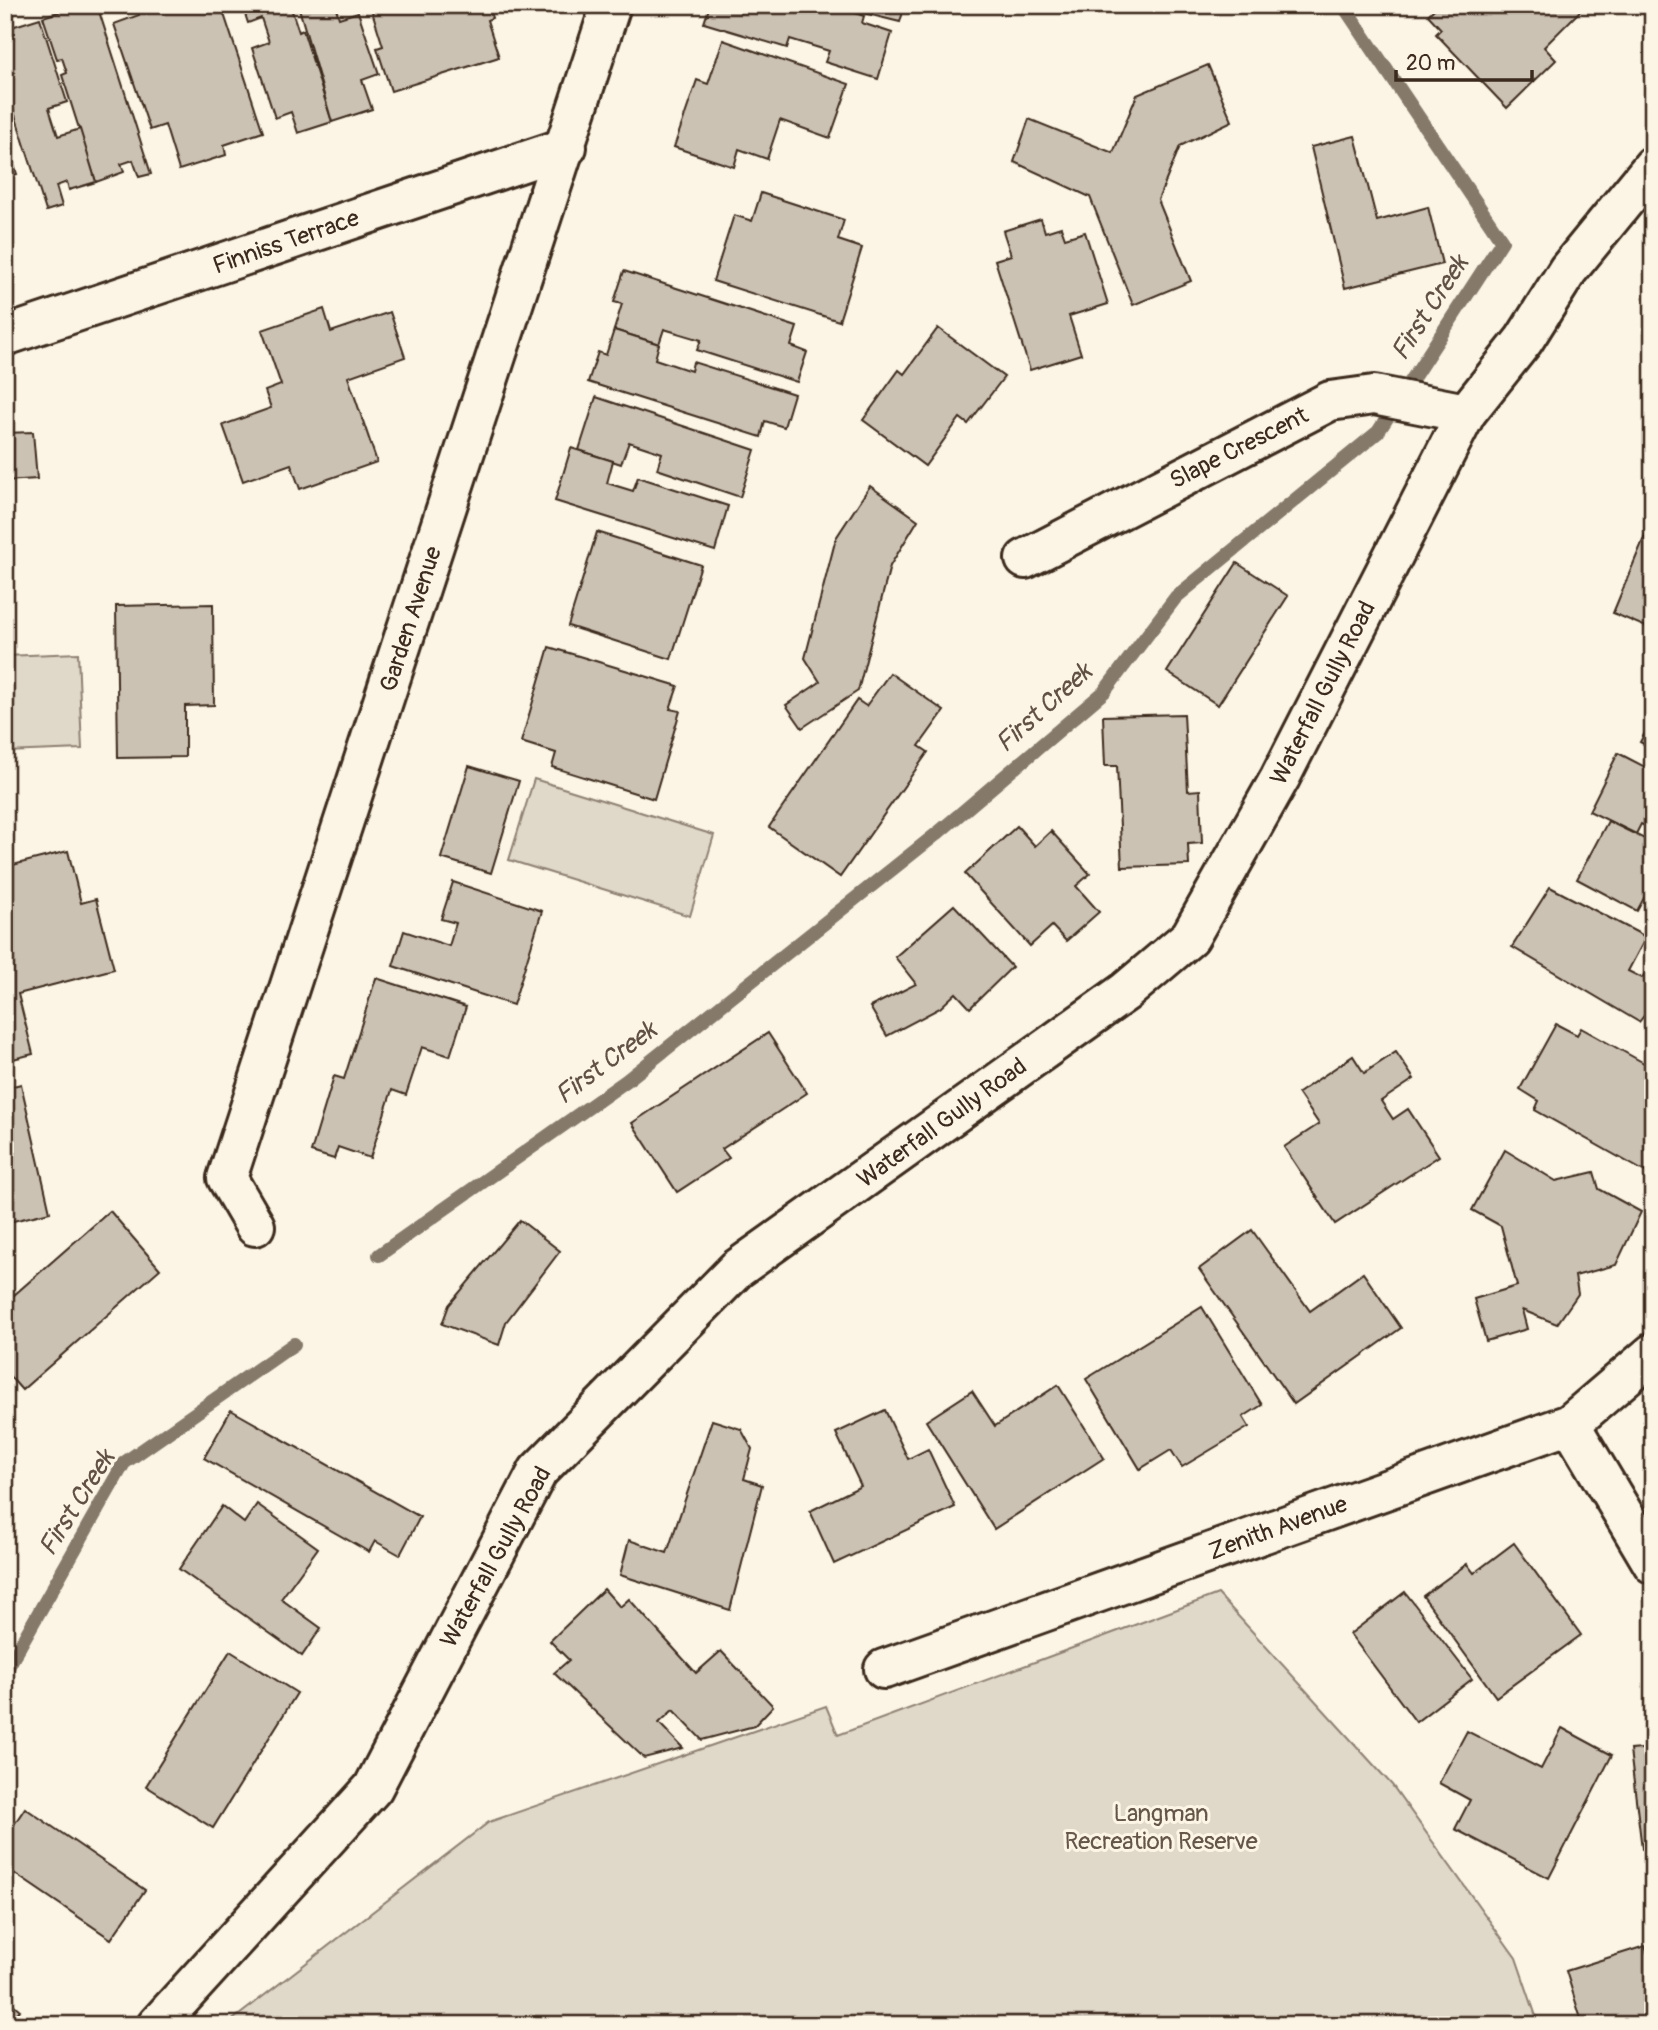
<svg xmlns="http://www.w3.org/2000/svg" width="1658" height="2030" font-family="Pangolin,sans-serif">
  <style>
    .green { fill: #e0d8c8; stroke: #8e8173; stroke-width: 2 }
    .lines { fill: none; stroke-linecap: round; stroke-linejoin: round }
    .stream { stroke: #85796b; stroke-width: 14 }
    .building { fill: #ccc2b3; stroke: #3b2a1e; stroke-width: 2 }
    .minor-casing { stroke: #3b2a1e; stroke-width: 44 }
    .minor { stroke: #fcf5e5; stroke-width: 38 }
    .labels { text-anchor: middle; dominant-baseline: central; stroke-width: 6; stroke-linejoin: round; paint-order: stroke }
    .street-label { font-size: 24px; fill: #3b2a1e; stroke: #fcf5e5 }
    .park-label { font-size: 24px; fill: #645648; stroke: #fcf5e5 }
    .water-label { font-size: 26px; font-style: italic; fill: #605144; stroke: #fcf5e5 }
  </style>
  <rect width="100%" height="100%" fill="#fcf5e5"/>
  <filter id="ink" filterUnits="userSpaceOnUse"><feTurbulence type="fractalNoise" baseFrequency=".0143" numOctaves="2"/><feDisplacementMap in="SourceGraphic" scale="14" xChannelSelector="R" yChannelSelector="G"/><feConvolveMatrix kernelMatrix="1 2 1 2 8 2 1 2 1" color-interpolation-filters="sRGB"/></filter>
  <g filter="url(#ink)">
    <g class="green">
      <polygon points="78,653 82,749 5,752 5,656"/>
      <polygon points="534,779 714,835 690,916 509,860"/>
      <polygon points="1218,1594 1392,1785 1516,1958 1539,2025 226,2025 489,1822 826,1706 838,1735"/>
    </g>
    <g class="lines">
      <g class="stream">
        <polyline points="379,1255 626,1081 939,832 1104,692 1176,597 1378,432 1502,241 1343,5"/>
        <polyline points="5,1672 124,1463 294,1344"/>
      </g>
    </g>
    <g class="building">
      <polygon points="80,5 97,5 151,174 139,177 133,160 121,164 124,172 96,182 62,75 67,73 62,58 57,59 43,17"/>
      <polygon points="135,5 221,5 263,132 224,145 226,155 179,170 165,125 150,130 114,24 139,15"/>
      <polygon points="242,5 290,5 299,32 303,30 332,122 298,133 291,112 275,118 252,48 269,42 261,18 248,23"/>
      <polygon points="298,5 335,5 339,18 358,12 379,74 362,80 372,109 332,122"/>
      <polygon points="370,5 488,5 492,18 487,20 499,57 391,91 377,48 383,46"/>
      <polygon points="710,5 831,5 864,16 862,23 892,33 878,79 825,62 829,51 790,39 787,48 704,23"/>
      <polygon points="831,5 905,5 900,22"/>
      <polygon points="1438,5 1586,5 1544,47 1556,60 1507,108 1436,34 1441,29 1428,15"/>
      <polygon points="40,18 67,102 49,108 58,136 80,129 96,182 69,190 67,182 56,186 62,206 46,211 5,84 5,29"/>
      <polygon points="723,40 849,84 830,138 780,120 767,159 739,149 734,167 674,147 697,80 708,84"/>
      <polygon points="1208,65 1232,121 1180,146 1158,200 1191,281 1133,305 1090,197 1014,162 1029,119 1113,153 1137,95"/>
      <polygon points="1355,136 1377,221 1428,207 1442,264 1345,288 1311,147"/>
      <polygon points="5,138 17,174 5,178"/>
      <polygon points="761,193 844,220 838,240 862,248 839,321 713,281 734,215 752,221"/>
      <polygon points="1041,219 1045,232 1061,227 1065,238 1085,232 1108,304 1069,316 1081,354 1030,370 995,260 1011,255 1003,231"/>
      <polygon points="624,271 797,327 791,346 807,352 797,382 697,350 701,340 664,329 659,344 614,330 622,304 614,302"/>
      <polygon points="324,309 331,332 390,312 405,357 348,377 377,462 300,489 291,464 243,481 223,425 271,408 265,391 281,385 262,330"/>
      <polygon points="938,328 1004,377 968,424 960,418 925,466 863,420 899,370 904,374"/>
      <polygon points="614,330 659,344 655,359 691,371 693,362 794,394 784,427 765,421 761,437 588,382 598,352 606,355"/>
      <polygon points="596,397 755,450 740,497 657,469 662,453 629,442 621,464 579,450"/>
      <polygon points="33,432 37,479 5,481 5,433"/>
      <polygon points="571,448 613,461 607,483 633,491 638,477 728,506 715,551 555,501"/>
      <polygon points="870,486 918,520 890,566 858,691 802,728 786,705 820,682 805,658 836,538"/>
      <polygon points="1653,517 1653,536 1646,533"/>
      <polygon points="597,532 701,565 671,659 568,626"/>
      <polygon points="1646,533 1653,536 1653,630 1613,613"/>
      <polygon points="1237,563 1288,596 1218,705 1167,672"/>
      <polygon points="213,604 214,705 185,706 185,757 118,758 116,606"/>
      <polygon points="549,647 678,686 670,709 680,711 654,799 552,767 556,753 521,742"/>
      <polygon points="890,673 944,711 919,746 928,752 840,877 769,827 857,700 866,706"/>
      <polygon points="1184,714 1188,791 1200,790 1202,843 1188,844 1189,865 1122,867 1117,766 1105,766 1103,716"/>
      <polygon points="1653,718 1653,749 1640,742"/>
      <polygon points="1618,753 1653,771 1653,830 1641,824 1636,834 1589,811"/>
      <polygon points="469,766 519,781 491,873 441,858"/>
      <polygon points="1608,821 1653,843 1653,903 1644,898 1637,911 1577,879"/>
      <polygon points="1017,826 1035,846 1051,831 1090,874 1076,886 1099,912 1066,941 1052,926 1030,946 965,874"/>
      <polygon points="68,851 81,903 96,899 114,969 18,994 33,1054 5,1061 5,867"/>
      <polygon points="453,882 542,911 513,1005 393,966 404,931 449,946 456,923 441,919"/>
      <polygon points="1550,887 1646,937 1628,971 1642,978 1653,960 1653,1016 1647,1012 1639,1022 1512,947"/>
      <polygon points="954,905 1012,967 970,1008 956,993 940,1008 887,1036 870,1007 916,984 895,957"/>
      <polygon points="376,978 466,1007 450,1056 422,1047 406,1095 392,1090 370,1158 338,1147 334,1159 311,1152 334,1076 344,1079"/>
      <polygon points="1556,1024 1577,1035 1581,1028 1653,1068 1653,1162 1647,1173 1535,1110 1539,1101 1520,1089"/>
      <polygon points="768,1033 807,1093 722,1149 729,1158 677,1192 632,1123"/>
      <polygon points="1396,1052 1414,1079 1381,1101 1393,1119 1408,1109 1439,1156 1335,1224 1284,1147 1319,1124 1298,1093 1353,1056 1364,1073"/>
      <polygon points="21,1084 50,1212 5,1223 5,1088"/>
      <polygon points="1505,1150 1556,1181 1594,1172 1599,1189 1641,1212 1616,1265 1575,1276 1578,1294 1557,1324 1522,1310 1527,1329 1486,1341 1474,1299 1517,1286 1501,1226 1472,1210"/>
      <polygon points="110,1211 160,1269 22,1390 5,1371 5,1303"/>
      <polygon points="520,1220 560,1251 506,1322 499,1345 442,1324 449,1305"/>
      <polygon points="1252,1230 1310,1311 1363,1273 1401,1328 1294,1404 1199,1269"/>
      <polygon points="1202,1307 1262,1405 1243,1417 1249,1427 1182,1467 1171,1450 1140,1469 1086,1379"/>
      <polygon points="1058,1385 1104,1458 994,1529 926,1421 972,1391 995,1426"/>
      <polygon points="231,1410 420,1517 400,1555 375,1541 369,1552 204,1458"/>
      <polygon points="885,1410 908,1459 928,1449 955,1507 834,1564 810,1511 861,1486 836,1433"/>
      <polygon points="712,1420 741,1429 752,1449 744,1479 762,1485 730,1610 620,1575 629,1540 667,1553"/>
      <polygon points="257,1504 318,1548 281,1599 321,1628 302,1656 179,1569 222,1506 244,1523"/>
      <polygon points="1514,1543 1581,1635 1496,1697 1423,1596 1467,1564 1474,1573"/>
      <polygon points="604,1589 620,1607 629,1599 696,1673 721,1651 773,1706 754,1726 702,1740 673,1710 659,1723 683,1748 644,1758 554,1673 569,1660 550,1641"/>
      <polygon points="1405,1592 1472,1679 1416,1722 1350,1634"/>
      <polygon points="230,1651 297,1693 213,1828 146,1786"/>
      <polygon points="1562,1728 1612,1755 1549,1878 1455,1829 1470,1800 1439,1783 1467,1731 1541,1769"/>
      <polygon points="1653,1748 1653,1848 1642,1849 1630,1750"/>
      <polygon points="25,1808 145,1890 111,1939 5,1867 5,1838"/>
      <polygon points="1645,1946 1653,1970 1653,2025 1569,2025 1581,2019 1566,1971"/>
      <polygon points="5,1997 20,2010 7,2025 5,2025"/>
    </g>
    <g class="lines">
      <defs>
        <g id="minor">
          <polyline points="5,336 567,147"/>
          <polyline points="1025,559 1330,401 1374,395 1466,413"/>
          <polyline points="255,1226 227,1178 611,5"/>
          <polyline points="1570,1424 1653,1564"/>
          <polyline points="884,1669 1570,1424 1653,1353"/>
          <polyline points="157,2025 373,1788 538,1471 737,1269 1125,992 1190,937 1280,778 1466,413 1524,340 1568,270 1653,166"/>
        </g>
      </defs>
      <use href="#minor" class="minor-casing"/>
      <use href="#minor" class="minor"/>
    </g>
  </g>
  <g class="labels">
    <g class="street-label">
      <text transform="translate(286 242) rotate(-19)">Finniss Terrace</text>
      <text transform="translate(1239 448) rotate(-27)">Slape Crescent</text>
      <text transform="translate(411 619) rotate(-72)">Garden Avenue</text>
      <text transform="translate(1323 693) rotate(-63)">Waterfall Gully Road</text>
      <text transform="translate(942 1123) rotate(-36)">Waterfall Gully Road</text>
      <text transform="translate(1278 1528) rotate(-20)">Zenith Avenue</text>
      <text transform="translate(496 1557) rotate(-61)">Waterfall Gully Road</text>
    </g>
    <g class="park-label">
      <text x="1161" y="1813">Langman<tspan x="1161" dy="28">Recreation Reserve</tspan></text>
    </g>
    <g class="water-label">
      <text transform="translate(1430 308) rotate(-57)">First Creek</text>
      <text transform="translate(1044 708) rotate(-42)">First Creek</text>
      <text transform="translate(606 1063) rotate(-37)">First Creek</text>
      <text transform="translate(77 1503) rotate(-58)">First Creek</text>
    </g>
  </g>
  <rect width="1658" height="2030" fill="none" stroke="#fcf5e5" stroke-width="28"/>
  <rect x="14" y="14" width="1630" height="2002" fill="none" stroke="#3b2a1e" stroke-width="2.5" filter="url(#ink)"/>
  <path d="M1396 70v10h136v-10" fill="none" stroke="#3b2a1e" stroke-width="3.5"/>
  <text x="1406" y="70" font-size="21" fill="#3b2a1e" stroke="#fcf5e5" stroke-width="5" paint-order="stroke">20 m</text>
</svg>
